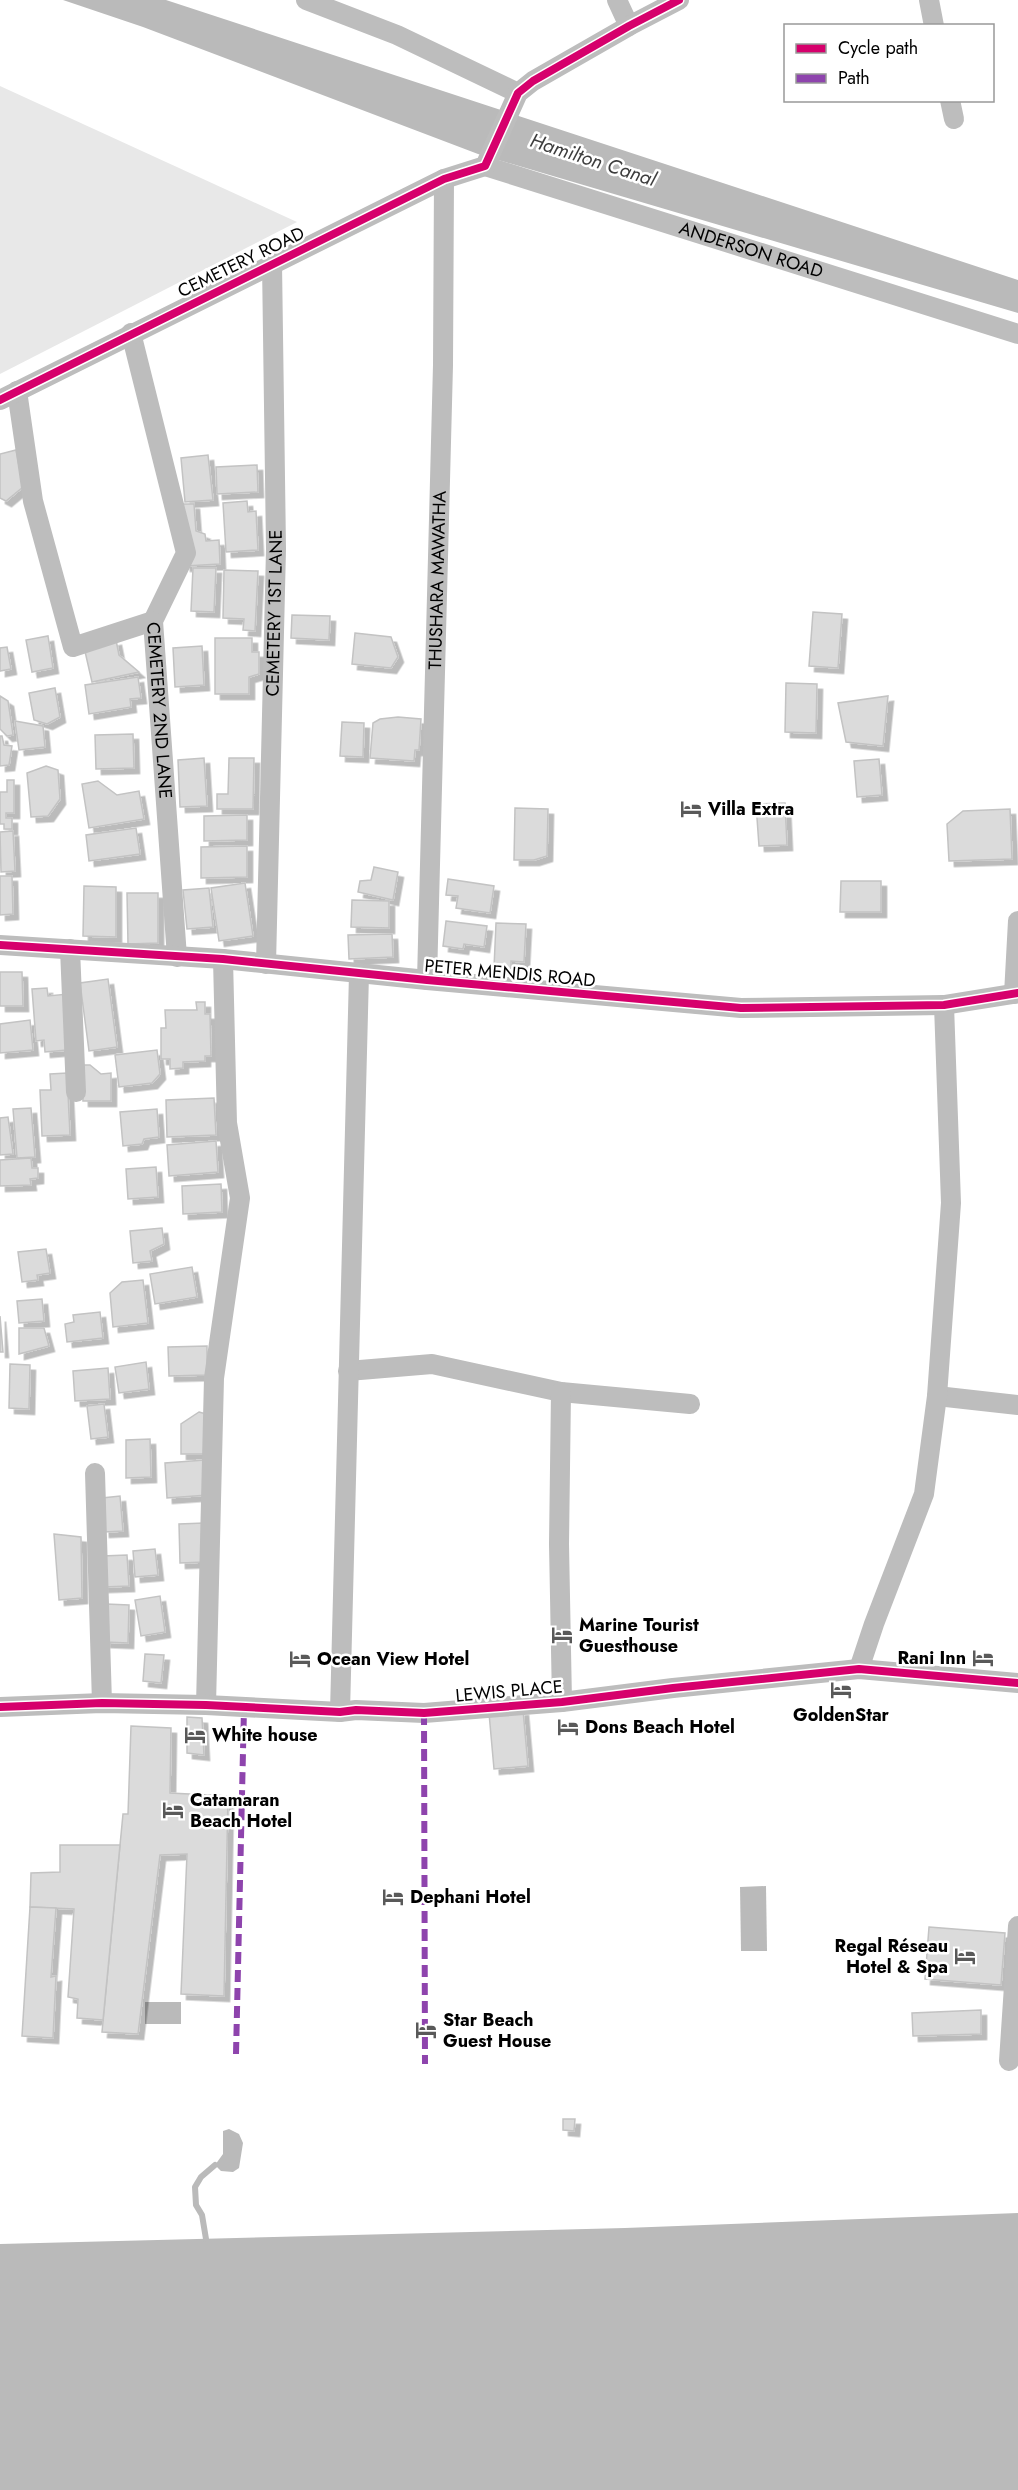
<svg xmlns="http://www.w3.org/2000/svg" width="1018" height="2490" font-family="Jost,sans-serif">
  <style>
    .green { fill: #e8e8e8 }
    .water { fill: #bababa }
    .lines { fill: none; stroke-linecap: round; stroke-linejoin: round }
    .stream { stroke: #bababa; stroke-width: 6 }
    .building { fill: #dbdbdb; stroke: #c3c3c3; stroke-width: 1.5; filter: url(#shadow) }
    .minor { stroke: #bdbdbd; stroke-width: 20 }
    .quiet { stroke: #8e44ad; stroke-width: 6; stroke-dasharray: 12 6; stroke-linecap: butt }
    .cycleway-casing { stroke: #fff; stroke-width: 11 }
    .cycleway { stroke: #d6006c; stroke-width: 8 }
    .labels { text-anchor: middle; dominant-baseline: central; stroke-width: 5; stroke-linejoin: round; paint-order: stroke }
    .street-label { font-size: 18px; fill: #000; stroke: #fff }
    .poi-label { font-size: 18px; font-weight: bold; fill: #000; stroke: #fff; text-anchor: start }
    .water-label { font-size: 20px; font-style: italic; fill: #3d3d3d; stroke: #fff }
  </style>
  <defs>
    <filter id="shadow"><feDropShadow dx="5.5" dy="5.5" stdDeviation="0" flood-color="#0004"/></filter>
  </defs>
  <rect width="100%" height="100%" fill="#fff"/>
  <polygon class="green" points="0,86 297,222 0,374"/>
  <g class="water">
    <polygon points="63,0 166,0 1018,280 1018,313 478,154 143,27"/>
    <polygon points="766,1886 767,1951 741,1951 740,1887"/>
    <rect x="145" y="2002" width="36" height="22"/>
    <polygon points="229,2129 239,2134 243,2143 239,2168 233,2172 221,2171 215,2165 223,2154 223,2131"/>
    <polygon points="1018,2213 1018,2490 0,2490 0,2244 625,2228"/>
  </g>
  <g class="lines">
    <polyline class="stream" points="206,2239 202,2215 196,2205 195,2187 201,2177 215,2165"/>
  </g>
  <g class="building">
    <polygon points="16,450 23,487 6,501 0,498 0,454"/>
    <polygon points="208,455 213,500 185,502 181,458"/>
    <polygon points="257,465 258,492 217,494 216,467"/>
    <polygon points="247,501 248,512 256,511 258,550 226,552 223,503"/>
    <polygon points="181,504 194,504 196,531 205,534 206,541 219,540 220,564 185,566"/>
    <polygon points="193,568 216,568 214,612 191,611"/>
    <polygon points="224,570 258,571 255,631 243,630 244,619 223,618"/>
    <polygon points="813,612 842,614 838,668 809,666"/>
    <polygon points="292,615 330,616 329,640 291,638"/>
    <polygon points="355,633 391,637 398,657 391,668 352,664"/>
    <polygon points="48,636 53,668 32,672 26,640"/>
    <polygon points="215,638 252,638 252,652 259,652 259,674 249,677 249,694 215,694"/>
    <polygon points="116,640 119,655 139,672 92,682 84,647"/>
    <polygon points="202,646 204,685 175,687 173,648"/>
    <polygon points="7,647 11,669 0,671 0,648"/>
    <polygon points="138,677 141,698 130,699 131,707 89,714 85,685"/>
    <polygon points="786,683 817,684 816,733 785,732"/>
    <polygon points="55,688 60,717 47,724 34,720 29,693"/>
    <polygon points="0,696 8,701 13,735 7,736 0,729"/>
    <polygon points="888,696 883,746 846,742 838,703"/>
    <polygon points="398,717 421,719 419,750 415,750 414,761 370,758 373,723 380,719"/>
    <polygon points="15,721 43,726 45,747 19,750"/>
    <polygon points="342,722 364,723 363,757 340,756"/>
    <polygon points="133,734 134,768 96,769 95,735"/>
    <polygon points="0,736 2,736 4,745 12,746 9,765 0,766"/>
    <polygon points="204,758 207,806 180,807 178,760"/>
    <polygon points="229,758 254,758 253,809 217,809 217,794 228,794"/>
    <polygon points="879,759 882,795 857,797 854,761"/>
    <polygon points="46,766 58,770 60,799 48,816 31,817 27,773"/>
    <polygon points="7,780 14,780 14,813 6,813 6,818 12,818 12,829 4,829 4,824 0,824 0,792 7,792"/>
    <polygon points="98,781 117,795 139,791 144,819 89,828 82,784"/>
    <polygon points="785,803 787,845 759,846 756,804"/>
    <polygon points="515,808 548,809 547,856 534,860 514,860"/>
    <polygon points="1010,809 1012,859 949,861 947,824 963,811"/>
    <polygon points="247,815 247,840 204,841 204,816"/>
    <polygon points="136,828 140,854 89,861 86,835"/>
    <polygon points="13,831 15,871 1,872 0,832"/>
    <polygon points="247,846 247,877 201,878 201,847"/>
    <polygon points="374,867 398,872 393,900 358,892 360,881 371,880"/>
    <polygon points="0,876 12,876 13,914 0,915"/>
    <polygon points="448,879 494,886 490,913 456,908 458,896 446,895"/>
    <polygon points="841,881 881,881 881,912 840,912"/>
    <polygon points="245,883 253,936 219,941 211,888"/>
    <polygon points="84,886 116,887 116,937 83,936"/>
    <polygon points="209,888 213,927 187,929 183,890"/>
    <polygon points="127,893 158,893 158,943 128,944"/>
    <polygon points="352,900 389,901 389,928 351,927"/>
    <polygon points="446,921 487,926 484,947 464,944 463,949 443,946"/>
    <polygon points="496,923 526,924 524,962 511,961 511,969 494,968"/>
    <polygon points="392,934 393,957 349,959 348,935"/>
    <polygon points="0,972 22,972 23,1006 0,1006"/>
    <polygon points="108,979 117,1047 89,1051 80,983"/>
    <polygon points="47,988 48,996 68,994 67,1050 45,1052 44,1040 36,1041 32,989"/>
    <polygon points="196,1002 205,1002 205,1014 210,1014 211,1056 205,1056 205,1061 183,1062 183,1068 170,1069 170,1059 161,1059 161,1028 166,1028 165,1010 197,1010"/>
    <polygon points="30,1020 33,1050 0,1053 0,1024"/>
    <polygon points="157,1050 160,1074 152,1083 119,1087 115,1055"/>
    <polygon points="82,1065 90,1065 101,1074 111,1073 111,1101 83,1101"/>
    <polygon points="67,1073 70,1135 42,1136 40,1090 51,1090 50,1074"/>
    <polygon points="214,1098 216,1135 167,1137 166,1100"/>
    <polygon points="31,1108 35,1157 17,1158 13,1109"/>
    <polygon points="157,1109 159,1137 144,1139 142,1144 123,1146 120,1112"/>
    <polygon points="8,1117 13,1154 0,1155 0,1118"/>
    <polygon points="216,1141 218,1172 169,1176 167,1145"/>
    <polygon points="31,1158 32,1168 38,1168 38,1178 30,1179 31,1185 0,1186 0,1160"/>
    <polygon points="156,1167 158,1197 128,1199 126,1169"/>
    <polygon points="221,1184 222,1212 183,1214 182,1186"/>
    <polygon points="162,1228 164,1244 150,1251 152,1261 133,1263 130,1231"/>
    <polygon points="46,1249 50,1273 37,1275 38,1280 22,1282 18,1252"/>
    <polygon points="192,1267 197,1297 155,1304 150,1274"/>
    <polygon points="143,1280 148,1323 113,1327 110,1293 122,1282"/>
    <polygon points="42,1299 44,1321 19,1323 17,1301"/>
    <polygon points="100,1312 103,1338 67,1342 65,1324 74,1322 73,1315"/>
    <polygon points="0,1316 3,1352 0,1352"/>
    <polygon points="19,1328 44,1328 49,1346 19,1354"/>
    <polygon points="207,1346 207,1375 169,1376 168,1347"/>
    <polygon points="146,1362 149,1389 119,1393 115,1367"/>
    <polygon points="10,1364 30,1365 29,1409 9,1408"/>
    <polygon points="108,1368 110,1399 75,1401 73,1371"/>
    <polygon points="104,1404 108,1437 91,1439 87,1406"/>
    <polygon points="199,1412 210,1415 209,1454 181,1454 181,1424"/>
    <polygon points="150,1439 151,1477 126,1478 126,1440"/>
    <polygon points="205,1460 208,1495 167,1498 165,1463"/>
    <polygon points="120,1496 123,1531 104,1532 102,1498"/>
    <polygon points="204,1523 205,1562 180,1563 179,1524"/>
    <polygon points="54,1534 81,1537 82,1598 59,1600"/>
    <polygon points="155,1549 158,1575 135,1577 133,1551"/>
    <polygon points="127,1555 129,1586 103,1587 102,1556"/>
    <polygon points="160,1596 165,1632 141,1636 135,1600"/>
    <polygon points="106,1604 129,1605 128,1643 105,1642"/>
    <polygon points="145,1654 164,1655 161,1683 143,1681"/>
    <polygon points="523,1710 528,1766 494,1769 489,1713"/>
    <polygon points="187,1717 202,1718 204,1755 187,1753"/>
    <polygon points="131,1726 171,1728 170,1793 228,1796 224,1996 181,1994 187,1854 160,1855 138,2034 102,2032 123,1814 128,1814"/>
    <polygon points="60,1845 120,1845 103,2020 77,2018 78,1999 68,1997 74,1909 30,1907 31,1873 60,1872"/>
    <polygon points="30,1907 56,1908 51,1977 56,1976 53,2038 22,2036"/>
    <polygon points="929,1927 1005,1933 1001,1985 925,1979"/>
    <polygon points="981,2010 981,2034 913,2036 912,2013"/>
    <polygon points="563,2119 575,2119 574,2131 563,2130"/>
  </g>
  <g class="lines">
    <g class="minor">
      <polyline points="306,0 397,35 518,93"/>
      <polyline points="617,0 629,26"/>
      <polyline points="929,0 934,26"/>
      <polyline points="950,100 954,119"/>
      <path id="s1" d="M 485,166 L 1018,334"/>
      <path id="s2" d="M 131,333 L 186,553 L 153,621 L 177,957"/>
      <polyline points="17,391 33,501 73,647 153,621"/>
      <polyline points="0,400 444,179 485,166 518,93 533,81 629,26 679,0"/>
      <polyline points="0,945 223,959 427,980 741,1008 944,1005 1018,993"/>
      <polyline points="70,949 76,1092"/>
      <path id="s3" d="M 266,964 L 276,549 L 272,263"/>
      <path id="s4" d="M 427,980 L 443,365 L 444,179"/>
      <polyline points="1014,994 1018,921"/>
      <polyline points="348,1371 432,1364 561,1392 690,1404"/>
      <polyline points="561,1392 559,1544 562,1702"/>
      <polyline points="937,1396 1018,1405"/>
      <polyline points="95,1473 102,1703"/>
      <polyline points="859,1669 874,1624 924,1494 937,1396 951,1203 944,1005"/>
      <polyline points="206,1705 214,1378 240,1198 227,1123 223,959"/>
      <polyline points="0,1707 102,1703 206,1705 340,1712 356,1710 424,1713 562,1702 673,1688 859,1669 1018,1683"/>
      <polyline points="340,1712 359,974"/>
      <polyline points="1009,2061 1018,1926"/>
    </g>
    <g class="quiet">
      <polyline points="424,1713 425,2064"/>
      <polyline points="236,2054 244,1708"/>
    </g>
    <defs>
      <g id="cycleway">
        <polyline points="0,400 444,179 485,166 518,93 533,81 629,26 679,0"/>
        <polyline points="0,945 223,959 427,980 741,1008 944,1005 1018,993"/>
        <polyline points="0,1707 102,1703 206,1705 340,1712 356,1710 424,1713 562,1702 673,1688 859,1669 1018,1683"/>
      </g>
    </defs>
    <use href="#cycleway" class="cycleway-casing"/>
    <use href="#cycleway" class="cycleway"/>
  </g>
  <defs>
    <symbol id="hotel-bare" viewBox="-9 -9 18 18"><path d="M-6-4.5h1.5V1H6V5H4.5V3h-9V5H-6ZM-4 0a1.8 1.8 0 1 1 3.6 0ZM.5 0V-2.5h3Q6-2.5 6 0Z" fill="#595959" stroke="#fff" stroke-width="2.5" paint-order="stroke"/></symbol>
  </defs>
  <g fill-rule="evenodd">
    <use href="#hotel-bare" x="676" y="794" width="30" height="30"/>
    <use href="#hotel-bare" x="547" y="1620" width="30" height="30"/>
    <use href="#hotel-bare" x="968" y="1643" width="30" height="30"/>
    <use href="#hotel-bare" x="285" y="1644" width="30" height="30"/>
    <use href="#hotel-bare" x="826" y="1675" width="30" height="30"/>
    <use href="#hotel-bare" x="553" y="1712" width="30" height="30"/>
    <use href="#hotel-bare" x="180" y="1720" width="30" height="30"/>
    <use href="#hotel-bare" x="158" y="1795" width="30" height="30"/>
    <use href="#hotel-bare" x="378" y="1882" width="30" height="30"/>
    <use href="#hotel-bare" x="950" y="1941" width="30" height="30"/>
    <use href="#hotel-bare" x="411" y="2015" width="30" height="30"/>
  </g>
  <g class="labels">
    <g class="street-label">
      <text stroke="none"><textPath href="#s1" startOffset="279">ANDERSON ROAD</textPath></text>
      <text transform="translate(241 262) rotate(-26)">CEMETERY ROAD</text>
      <text stroke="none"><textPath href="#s4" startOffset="400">THUSHARA MAWATHA</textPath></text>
      <text stroke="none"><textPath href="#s3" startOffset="351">CEMETERY 1ST LANE</textPath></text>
      <text stroke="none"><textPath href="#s2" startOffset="392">CEMETERY 2ND LANE</textPath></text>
      <text transform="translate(510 973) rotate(5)">PETER MENDIS ROAD</text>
      <text transform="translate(509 1691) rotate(-5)">LEWIS PLACE</text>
    </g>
    <g class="poi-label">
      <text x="708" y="809">Villa Extra</text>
      <text x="579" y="1625">Marine Tourist<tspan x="579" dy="21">Guesthouse</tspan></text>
      <text x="966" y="1658" text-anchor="end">Rani Inn</text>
      <text x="317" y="1659">Ocean View Hotel</text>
      <text x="841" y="1715" text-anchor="middle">GoldenStar</text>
      <text x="585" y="1727">Dons Beach Hotel</text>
      <text x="212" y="1735">White house</text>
      <text x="190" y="1800">Catamaran<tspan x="190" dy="21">Beach Hotel</tspan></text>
      <text x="410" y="1897">Dephani Hotel</text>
      <text x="948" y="1946" text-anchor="end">Regal Réseau<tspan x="948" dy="21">Hotel &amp; Spa</tspan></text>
      <text x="443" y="2020">Star Beach<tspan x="443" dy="21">Guest House</tspan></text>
    </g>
    <g class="water-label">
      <text transform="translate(593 160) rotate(18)">Hamilton Canal</text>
    </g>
  </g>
  <rect x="784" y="24" width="210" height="78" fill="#ffffff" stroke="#999999" stroke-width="1.5"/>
  <rect x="796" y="44" width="30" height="9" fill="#d6006c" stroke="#999999" stroke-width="1.5"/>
  <text x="838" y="54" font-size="18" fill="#000000">Cycle path</text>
  <rect x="796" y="74" width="30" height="9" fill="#8e44ad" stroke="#999999" stroke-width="1.5"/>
  <text x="838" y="84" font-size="18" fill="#000000">Path</text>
</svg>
